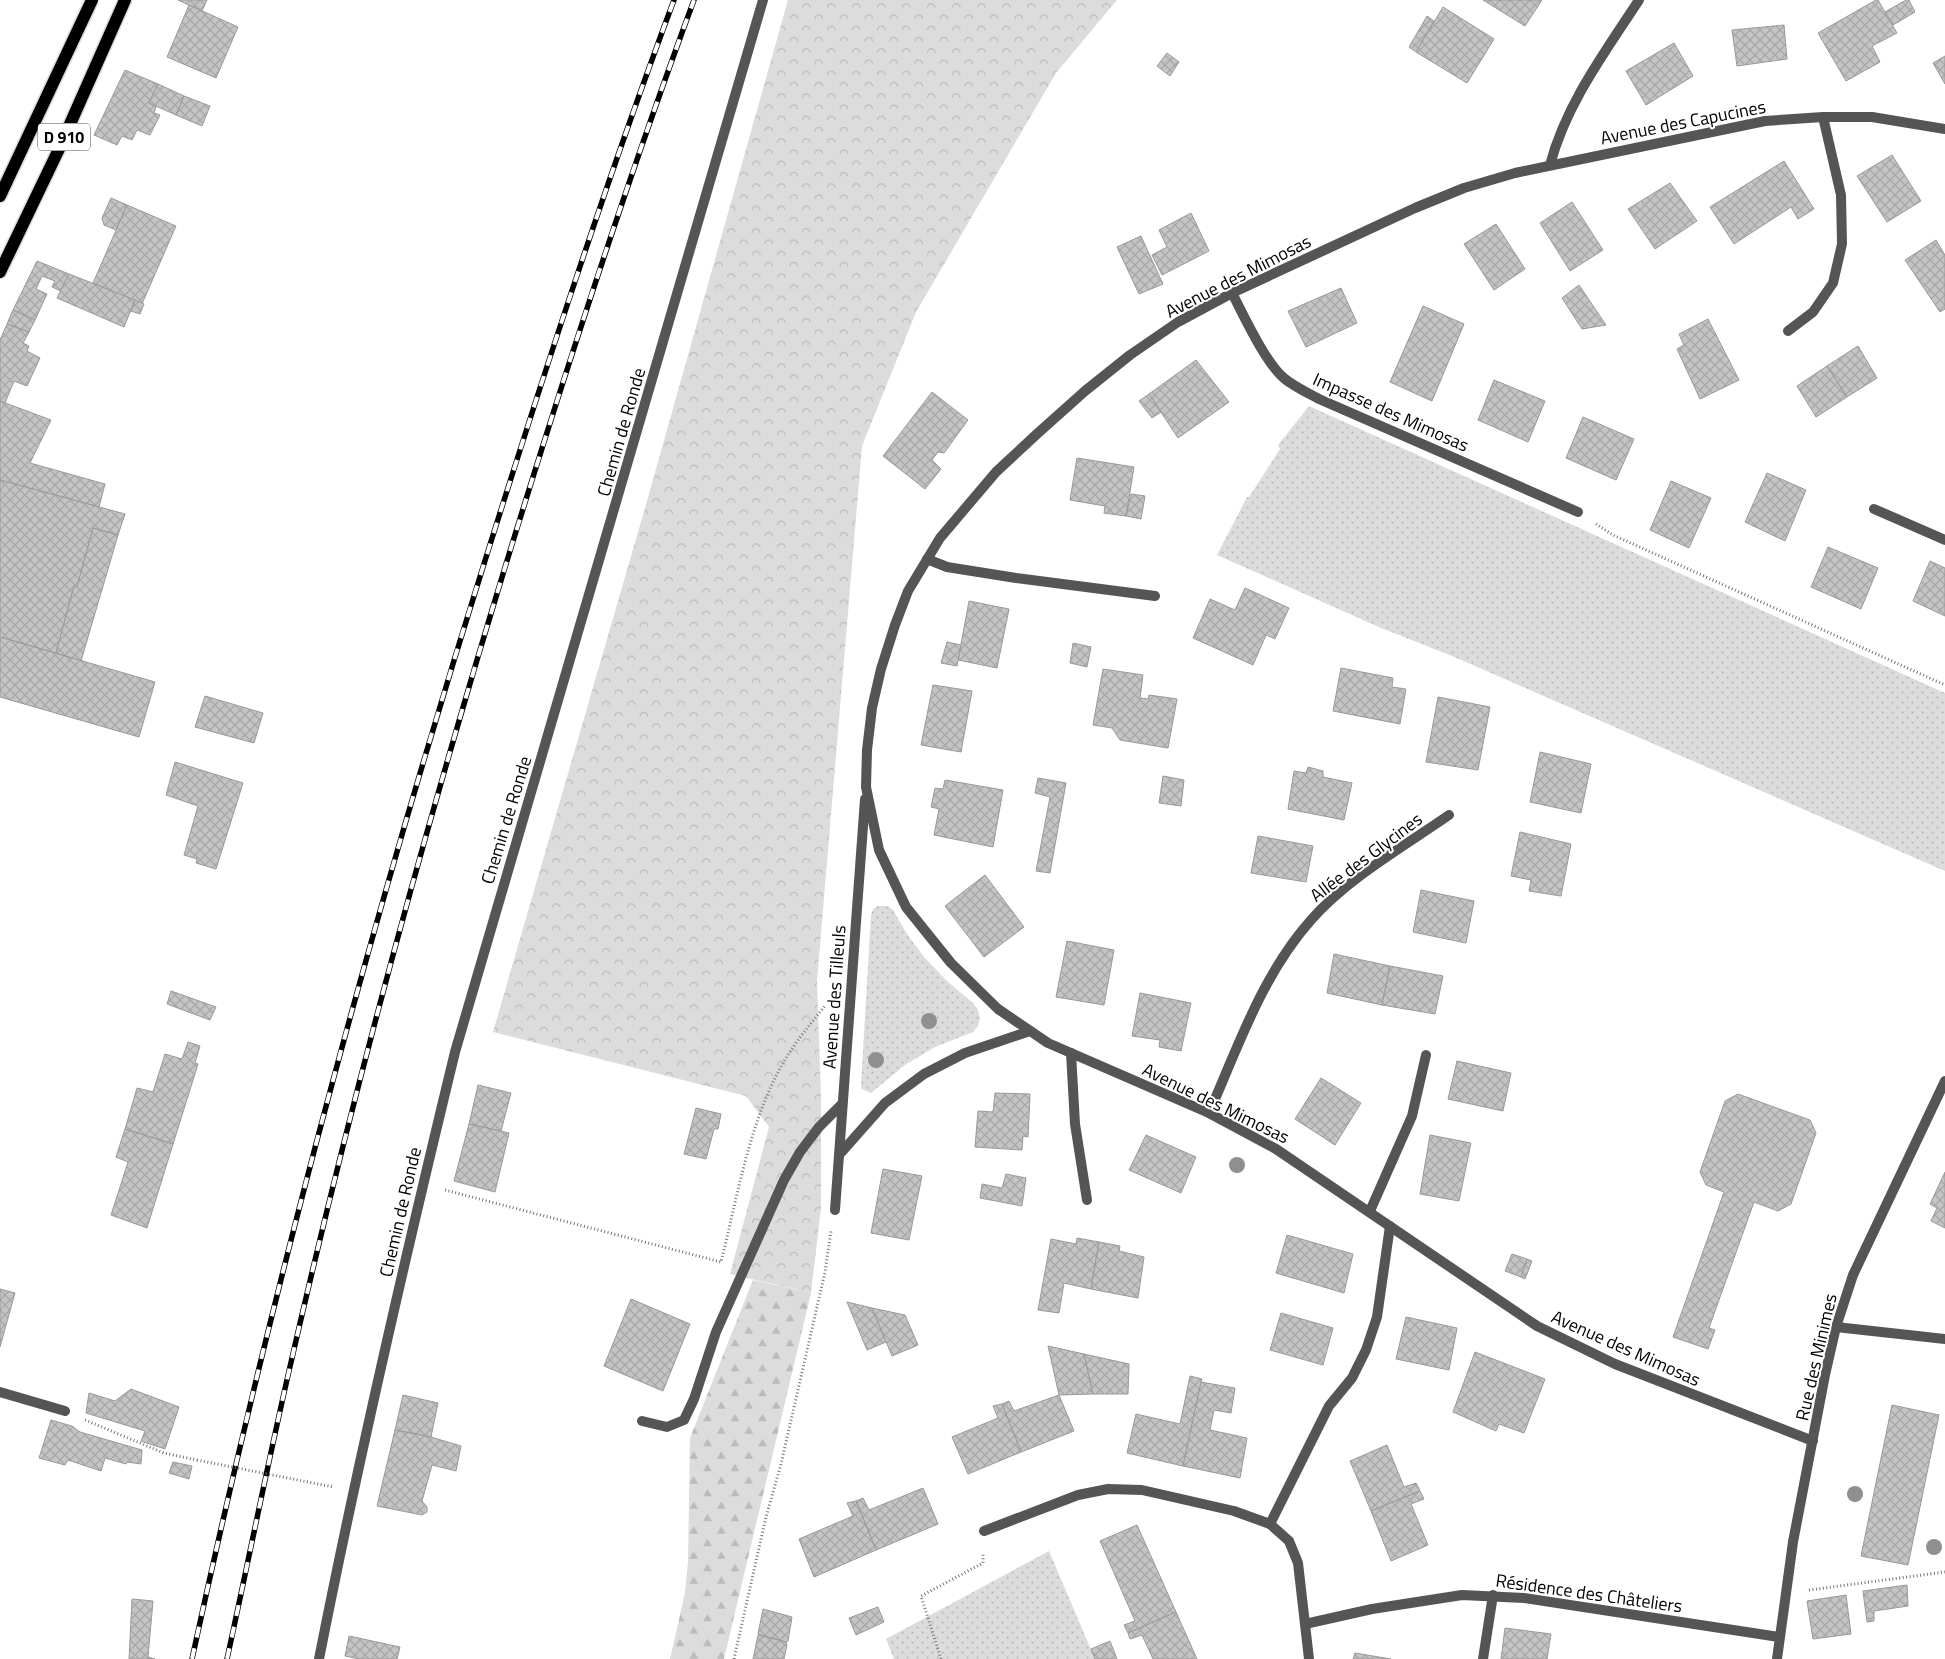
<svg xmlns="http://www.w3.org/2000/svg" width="1945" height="1659" font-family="'Titillium Web',sans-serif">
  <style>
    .grass { fill: url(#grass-dots) }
    .forest { fill: url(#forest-firs) }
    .park { fill: url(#park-crowns) }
    .building { fill: url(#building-cross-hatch); stroke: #999 }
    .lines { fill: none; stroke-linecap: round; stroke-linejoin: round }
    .primary-casing { stroke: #dbdbdb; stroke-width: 15 }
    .path { stroke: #777; stroke-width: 3; stroke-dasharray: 1 2.5; stroke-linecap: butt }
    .service { stroke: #555; stroke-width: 10 }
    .minor { stroke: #555; stroke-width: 10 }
    .primary { stroke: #000; stroke-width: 12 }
    .rail-casing { stroke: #000; stroke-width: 5.5 }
    .rail { stroke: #fff; stroke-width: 4; stroke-dasharray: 11; stroke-linecap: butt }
    .path-bridge { stroke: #777; stroke-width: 3; stroke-dasharray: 1 2.5; stroke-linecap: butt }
    .tree { fill: #8f8f8f }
    .labels { text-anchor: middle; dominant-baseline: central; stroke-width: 4; stroke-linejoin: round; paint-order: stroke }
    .shield { fill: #fff; stroke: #4c4c4c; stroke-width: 1 }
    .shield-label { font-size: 16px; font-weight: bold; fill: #000 }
    .street-label { font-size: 18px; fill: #000; stroke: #fff }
  </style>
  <defs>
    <pattern id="grass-dots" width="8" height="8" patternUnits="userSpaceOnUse" patternTransform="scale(1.25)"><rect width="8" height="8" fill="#dcdcdc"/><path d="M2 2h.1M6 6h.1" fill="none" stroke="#bbb" stroke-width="1.8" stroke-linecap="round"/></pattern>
    <pattern id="forest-firs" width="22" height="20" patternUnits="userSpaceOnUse" patternTransform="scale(1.25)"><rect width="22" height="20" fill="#dcdcdc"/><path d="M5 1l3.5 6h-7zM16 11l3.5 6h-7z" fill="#bbb"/></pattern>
    <pattern id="park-crowns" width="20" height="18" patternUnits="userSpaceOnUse" patternTransform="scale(1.25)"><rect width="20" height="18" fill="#dcdcdc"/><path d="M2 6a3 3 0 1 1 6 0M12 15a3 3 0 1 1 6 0" fill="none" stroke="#bbb"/></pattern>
    <pattern id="building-cross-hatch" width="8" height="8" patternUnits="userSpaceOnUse" patternTransform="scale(1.25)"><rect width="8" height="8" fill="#c4c4c4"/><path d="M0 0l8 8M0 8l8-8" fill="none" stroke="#a7a7a7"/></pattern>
  </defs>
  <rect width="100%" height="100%" fill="#fff"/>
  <g class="grass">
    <polygon points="1309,406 1945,693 1945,871 1452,656 1381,628 1217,555 1247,497 1249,497 1280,449 1278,445"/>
    <polygon points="878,906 887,906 893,910 907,934 924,957 947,981 973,1003 978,1010 980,1018 978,1026 973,1032 935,1047 905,1065 871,1093 862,1089 861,1085 871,915 873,909"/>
    <polygon points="1049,1551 1095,1659 894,1659 886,1639"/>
  </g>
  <polygon class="forest" points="753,1280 811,1293 724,1659 670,1659 685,1593 688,1561 690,1438"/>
  <polygon class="park" points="788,0 1117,0 1056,73 916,312 862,446 817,981 821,1097 821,1208 811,1293 730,1274 769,1127 746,1096 493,1032 645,508"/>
  <g class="building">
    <polygon points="178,0 207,0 202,11"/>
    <polygon points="1483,0 1542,0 1525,26"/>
    <polygon points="1876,0 1878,0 1897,33 1872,46 1880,62 1846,81 1818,33"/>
    <polygon points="1906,0 1909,0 1915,12 1893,25 1885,12"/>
    <polygon points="189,5 238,27 216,78 167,57"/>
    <polygon points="1443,7 1494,39 1467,83 1416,52"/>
    <polygon points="1427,16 1434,21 1416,52 1409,47"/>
    <polygon points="1784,25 1787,59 1737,66 1732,30"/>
    <polygon points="1674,43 1693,76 1646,105 1626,71"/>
    <polygon points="1167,53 1179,62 1170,76 1157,66"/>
    <polygon points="1945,56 1945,84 1933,63"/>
    <polygon points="125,70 158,84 149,103 156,107 154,113 160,115 150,135 137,130 132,140 122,136 117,145 94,135"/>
    <polygon points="158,84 184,96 176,115 149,103"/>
    <polygon points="184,96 210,106 202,126 176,115"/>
    <polygon points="1892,155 1921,201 1887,222 1857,176"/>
    <polygon points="1784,161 1814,209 1798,219 1791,207 1734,244 1710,207"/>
    <polygon points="1670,183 1697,221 1655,249 1628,209"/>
    <polygon points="111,198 127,205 116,230 104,225 102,218"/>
    <polygon points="1572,202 1603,250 1570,271 1540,223"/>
    <polygon points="127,205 176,226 142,304 93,283"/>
    <polygon points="1191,213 1209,251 1162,275 1152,255 1167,247 1159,230"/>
    <polygon points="1496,224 1525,269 1494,290 1464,244"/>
    <polygon points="1141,236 1163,284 1139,294 1117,247"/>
    <polygon points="1936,240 1945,255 1945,309 1940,312 1905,260"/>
    <polygon points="37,261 69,274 61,291 52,287 55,281 42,276 36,289 47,294 35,320 13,310"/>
    <polygon points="69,274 135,300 124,327 57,298"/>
    <polygon points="1579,285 1606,325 1582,329 1562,298"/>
    <polygon points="1341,288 1357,323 1306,347 1288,311"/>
    <polygon points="135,300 144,304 140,314 131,311"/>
    <polygon points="1423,306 1464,324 1432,401 1390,382"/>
    <polygon points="13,310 35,320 29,332 7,324"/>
    <polygon points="1708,319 1739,380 1700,399 1677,349 1684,345 1679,334"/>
    <polygon points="7,324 29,332 23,343 29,346 27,351 40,358 27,386 14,381 5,403 0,401 0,340"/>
    <polygon points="1858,346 1877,378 1847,397 1827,366"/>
    <polygon points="1196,360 1229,402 1178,438 1149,394"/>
    <polygon points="1827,366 1847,397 1816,417 1797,386"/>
    <polygon points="1494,380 1545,401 1528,442 1478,420"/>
    <polygon points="932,392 968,420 944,453 938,452 932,460 941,469 925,489 883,456"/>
    <polygon points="1149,394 1161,412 1152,418 1139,401"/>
    <polygon points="0,401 51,420 30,463 105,484 99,507 0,480"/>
    <polygon points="1583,417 1634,439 1616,480 1566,458"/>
    <polygon points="1077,458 1134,467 1126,516 1104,513 1105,506 1070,500"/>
    <polygon points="1767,473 1806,490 1785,541 1745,522"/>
    <polygon points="0,480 125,514 118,535 93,528 77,587 74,586 56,653 0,637"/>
    <polygon points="1671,481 1711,498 1689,548 1650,530"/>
    <polygon points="1131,494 1145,496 1141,519 1126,516"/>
    <polygon points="93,528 118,535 81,661 56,653 74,586 77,587"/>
    <polygon points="1828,547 1878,568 1861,609 1811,587"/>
    <polygon points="1930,561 1945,568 1945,616 1913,601"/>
    <polygon points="1245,588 1289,608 1275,639 1266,635 1253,665 1193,638 1210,599 1235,610"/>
    <polygon points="969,601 1009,609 997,668 958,660"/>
    <polygon points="0,637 155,682 139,737 0,697"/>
    <polygon points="947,642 961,645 957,666 941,663"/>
    <polygon points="1073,643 1091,647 1087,667 1070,663"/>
    <polygon points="1341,668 1393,678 1392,687 1406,689 1400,724 1333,711"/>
    <polygon points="1103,669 1143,675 1140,698 1148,699 1149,695 1177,699 1168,748 1120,740 1112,728 1093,725"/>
    <polygon points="933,685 972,691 961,752 921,745"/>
    <polygon points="205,696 263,713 254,743 195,727"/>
    <polygon points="1438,697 1490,707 1478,770 1426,762"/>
    <polygon points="1540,752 1591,764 1581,813 1530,802"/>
    <polygon points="175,762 243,783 216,869 196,863 197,859 184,855 198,806 166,795"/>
    <polygon points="1308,767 1323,771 1323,777 1352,783 1344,820 1288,809 1294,771 1306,773"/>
    <polygon points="1163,776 1184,780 1181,806 1159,803"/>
    <polygon points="1038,778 1066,783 1050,873 1036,871 1050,797 1035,793"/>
    <polygon points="945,780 1003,790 993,847 934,835 939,809 931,807 935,788 943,789"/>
    <polygon points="1520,832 1571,844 1561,896 1529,891 1531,880 1511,876"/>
    <polygon points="1258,836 1313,846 1306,882 1251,873"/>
    <polygon points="985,875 1024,927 984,957 945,906"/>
    <polygon points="1421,890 1474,901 1466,943 1413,932"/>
    <polygon points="1067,941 1114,950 1104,1005 1056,997"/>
    <polygon points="1334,954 1390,966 1382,1005 1327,993"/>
    <polygon points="1390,966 1443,976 1435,1014 1382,1005"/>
    <polygon points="171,991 216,1007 210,1020 167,1004"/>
    <polygon points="1140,993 1191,1003 1181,1051 1159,1047 1160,1040 1132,1036"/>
    <polygon points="188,1042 200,1046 195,1063 198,1064 173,1144 125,1129 137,1088 153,1092 165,1054 182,1059"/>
    <polygon points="1457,1061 1511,1073 1503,1111 1448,1099"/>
    <polygon points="1321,1078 1361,1103 1335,1145 1295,1119"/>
    <polygon points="478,1085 511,1093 501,1131 469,1124"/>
    <polygon points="995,1093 1030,1094 1028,1137 1023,1136 1022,1150 975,1147 978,1111 993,1112"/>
    <polygon points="1738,1094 1810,1120 1816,1133 1791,1204 1778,1211 1754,1202 1709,1328 1715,1330 1708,1349 1673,1337 1724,1192 1706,1185 1700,1172 1725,1101"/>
    <polygon points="696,1108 721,1114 718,1129 714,1129 706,1159 684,1154"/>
    <polygon points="469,1124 509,1133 495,1192 454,1181"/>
    <polygon points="125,1129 173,1144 147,1228 111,1215 128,1162 116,1157"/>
    <polygon points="1146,1135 1196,1157 1181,1193 1129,1170"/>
    <polygon points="1430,1135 1471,1143 1459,1201 1420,1194"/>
    <polygon points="883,1169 922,1176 909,1240 871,1233"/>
    <polygon points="1945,1172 1945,1228 1931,1221 1937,1208 1930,1204"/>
    <polygon points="1006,1174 1026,1178 1022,1206 980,1198 982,1184 1002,1188"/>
    <polygon points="1287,1235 1353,1254 1344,1293 1276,1273"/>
    <polygon points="1077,1238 1099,1242 1091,1289 1064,1283 1059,1313 1038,1310 1051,1239 1076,1244"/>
    <polygon points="1099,1242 1120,1246 1119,1251 1144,1257 1138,1298 1091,1289"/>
    <polygon points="1512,1254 1527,1259 1521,1277 1505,1271"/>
    <polygon points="1527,1259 1532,1261 1525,1279 1521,1277"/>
    <polygon points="0,1289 15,1293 0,1347"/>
    <polygon points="631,1299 690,1324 663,1391 604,1366"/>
    <polygon points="847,1302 872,1308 886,1342 867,1350"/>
    <polygon points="872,1308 905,1315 918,1345 892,1356"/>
    <polygon points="1281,1313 1333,1328 1323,1365 1270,1350"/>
    <polygon points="1406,1317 1457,1328 1449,1370 1396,1359"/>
    <polygon points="1048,1346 1084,1354 1093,1394 1059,1395"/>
    <polygon points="1475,1352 1545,1379 1524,1433 1499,1424 1496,1431 1453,1412"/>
    <polygon points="1084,1354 1129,1364 1128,1394 1093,1394"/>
    <polygon points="1190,1376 1202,1379 1183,1466 1127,1453 1136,1414 1180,1424"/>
    <polygon points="1201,1382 1235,1388 1231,1413 1214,1410 1210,1430 1247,1438 1240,1478 1183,1466"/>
    <polygon points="131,1389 179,1407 165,1449 141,1441 145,1431 86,1413 89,1393 115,1401"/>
    <polygon points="403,1395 438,1403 431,1437 395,1430"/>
    <polygon points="1059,1395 1074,1431 1021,1452 1002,1404 1009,1401 1014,1411"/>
    <polygon points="1002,1404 1021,1452 968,1474 952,1437 998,1418 993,1406"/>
    <polygon points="1892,1405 1939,1415 1908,1565 1861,1556"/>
    <polygon points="51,1420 72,1426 80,1432 142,1450 141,1464 127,1462 126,1464 105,1458 101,1471 68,1460 65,1465 39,1458"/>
    <polygon points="395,1430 431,1437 461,1446 456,1471 432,1465 422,1501 427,1507 427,1512 422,1515 377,1506"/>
    <polygon points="1387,1445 1404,1487 1416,1483 1420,1491 1371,1511 1350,1461"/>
    <polygon points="173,1462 192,1466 189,1479 169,1473"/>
    <polygon points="923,1488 938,1524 876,1550 856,1501 863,1498 869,1510"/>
    <polygon points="1420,1491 1424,1499 1411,1504 1428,1545 1391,1561 1371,1511"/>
    <polygon points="856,1501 876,1550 814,1577 799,1539 853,1516 847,1503"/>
    <polygon points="1137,1525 1176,1612 1128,1633 1124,1625 1135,1621 1100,1541"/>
    <polygon points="1907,1585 1908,1606 1874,1611 1874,1621 1867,1622 1863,1591"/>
    <polygon points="1846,1595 1851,1634 1813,1639 1807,1601"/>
    <polygon points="132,1599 153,1601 148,1657 155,1659 129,1659"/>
    <polygon points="878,1607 884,1622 856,1635 849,1618"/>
    <polygon points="763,1609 792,1617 788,1641 786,1642 758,1634"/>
    <polygon points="1176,1612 1197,1659 1153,1659 1142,1635 1130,1639 1128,1633"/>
    <polygon points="1505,1628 1551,1634 1547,1659 1501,1659"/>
    <polygon points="758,1635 786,1642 787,1645 784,1659 753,1659"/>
    <polygon points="349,1636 400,1647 397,1659 359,1659 345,1656"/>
    <polygon points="1110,1641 1117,1659 1095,1659 1091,1649"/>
    <polygon points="1355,1653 1391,1659 1353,1659"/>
  </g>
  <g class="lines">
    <defs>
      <g id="primary">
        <polyline points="0,196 92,0"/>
        <polyline points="0,272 59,149 125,0"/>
      </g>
    </defs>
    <use href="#primary" class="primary-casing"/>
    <g class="path">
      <polyline points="1596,524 1613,535 1945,685"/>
      <path d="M 445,1190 L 721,1262 C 738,1195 750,1117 786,1058 C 797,1040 811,1023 825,1006"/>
      <polyline points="85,1420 164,1453 197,1460"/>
      <polyline points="1809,1590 1945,1572"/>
      <polyline points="734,1659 766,1517 781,1464 825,1272 831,1231"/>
      <polyline points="941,1659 921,1596 983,1563 983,1554"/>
    </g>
    <polyline class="service" points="642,1421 667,1427 684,1420 694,1399 716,1332 784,1180 800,1152 819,1127 842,1104"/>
    <g class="minor">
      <path d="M 1550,165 C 1566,104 1605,52 1639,0"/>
      <path d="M 1232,293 C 1244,316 1266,364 1285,379 C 1295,387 1308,393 1319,399 L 1578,512"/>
      <polyline points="1788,331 1813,312 1833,283 1842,244 1841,195 1823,117"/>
      <polyline points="1874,509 1945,540"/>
      <polyline points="927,559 947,567 1016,578 1155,596"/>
      <polyline points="1071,1053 1075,1124 1087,1200"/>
      <path d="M 1209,1113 C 1238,1047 1262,975 1311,920 C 1348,878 1403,847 1449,815"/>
      <polyline points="839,1155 885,1103 924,1074 965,1053 1030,1031"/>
      <polyline points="835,1210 865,799"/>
      <polyline points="1370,1211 1412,1116 1426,1055"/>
      <polyline points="1836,1327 1945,1339"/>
      <polyline points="0,1392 65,1411"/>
      <polyline points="1813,1441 1615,1364 1537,1326 1276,1149 1209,1113 1048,1043 998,1009 951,963 906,907 879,850 866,787 867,750 872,708 881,669 895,625 908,591 940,538 996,472 1038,433 1085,391 1130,355 1178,322 1232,293 1415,208 1464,188 1515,173 1765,121 1823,117 1872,117 1945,129"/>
      <polyline points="1270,1524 1329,1406 1352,1378 1366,1350 1377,1317 1390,1226"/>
      <polyline points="984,1531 1078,1495 1108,1489 1142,1490 1234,1511 1270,1524 1289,1541 1298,1563 1309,1659"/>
      <polyline points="1305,1624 1372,1609 1462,1595 1524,1598 1779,1637"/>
      <path d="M 319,1659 C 359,1456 406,1254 455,1052 L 763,0"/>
      <polyline points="1483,1659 1493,1595"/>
      <polyline points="1777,1659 1793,1542 1825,1375 1836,1327 1853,1275 1945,1081"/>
    </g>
    <use href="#primary" class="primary"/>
    <defs>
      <g id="rail">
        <path d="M 192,1659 C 273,1285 373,916 488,551 C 546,367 606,182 674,0"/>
        <path d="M 227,1659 C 248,1563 267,1467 289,1371 C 352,1095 427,821 510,551 C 567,366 627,181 694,0"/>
      </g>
    </defs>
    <use href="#rail" class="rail-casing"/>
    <use href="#rail" class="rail"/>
    <polyline class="path-bridge" points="197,1460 333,1487"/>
  </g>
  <g class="tree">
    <circle cx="929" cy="1021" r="8"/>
    <circle cx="876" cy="1060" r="8"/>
    <circle cx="1237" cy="1165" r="8"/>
    <circle cx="1855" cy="1494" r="8"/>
    <circle cx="1934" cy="1547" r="8"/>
  </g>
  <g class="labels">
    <rect class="shield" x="38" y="123.5" width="52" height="27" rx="4"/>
    <g class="shield-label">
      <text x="64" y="137">D 910</text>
    </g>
    <g class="street-label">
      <text transform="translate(1683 122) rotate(-11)">Avenue des Capucines</text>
      <text transform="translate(1238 276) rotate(-27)">Avenue des Mimosas</text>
      <text transform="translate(1391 412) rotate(24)">Impasse des Mimosas</text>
      <text transform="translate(621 432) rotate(-74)">Chemin de Ronde</text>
      <text transform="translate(506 820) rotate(-73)">Chemin de Ronde</text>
      <text transform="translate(1366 857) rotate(-37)">Allée des Glycines</text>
      <text transform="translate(834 997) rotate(-86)">Avenue des Tilleuls</text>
      <text transform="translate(1216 1103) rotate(26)">Avenue des Mimosas</text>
      <text transform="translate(400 1212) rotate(-77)">Chemin de Ronde</text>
      <text transform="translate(1626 1348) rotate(24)">Avenue des Mimosas</text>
      <text transform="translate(1816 1357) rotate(-77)">Rue des Minimes</text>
      <text transform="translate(1589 1593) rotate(8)">Résidence des Châteliers</text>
    </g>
  </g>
</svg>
